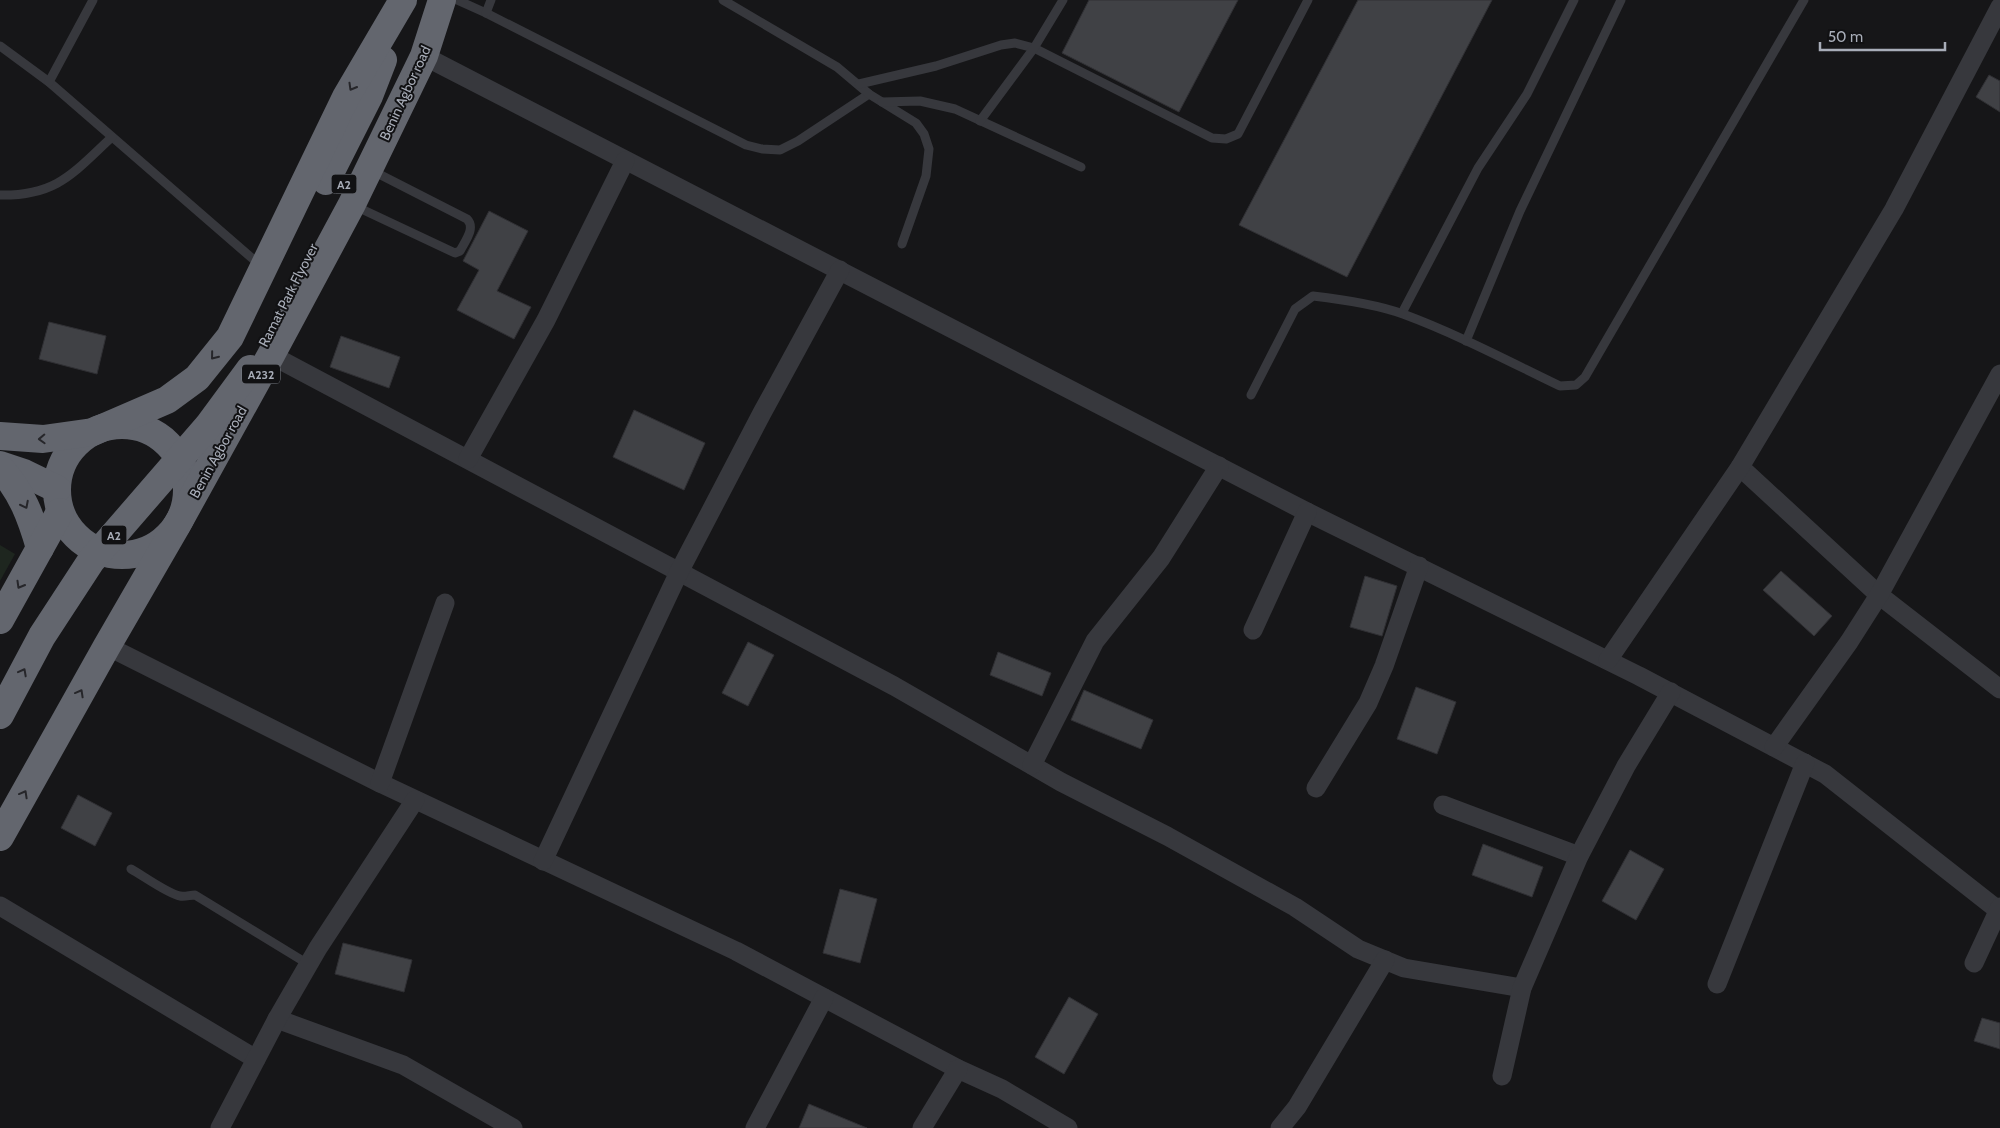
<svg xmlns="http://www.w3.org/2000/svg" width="2000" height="1128" font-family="Cabin,sans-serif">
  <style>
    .green { fill: #1e261f }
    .building { fill: #404145; stroke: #303034 }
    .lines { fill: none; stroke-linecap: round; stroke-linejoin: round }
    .lane { stroke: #37383d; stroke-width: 9 }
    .street { stroke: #37383d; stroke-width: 19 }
    .highway { stroke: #63666e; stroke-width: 28 }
    .highway-bridge { stroke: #63666e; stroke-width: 28 }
    .oneway { stroke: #26262a }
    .labels { text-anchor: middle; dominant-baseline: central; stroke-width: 4; stroke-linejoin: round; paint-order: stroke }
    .shield { fill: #111113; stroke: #7b7e86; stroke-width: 1 }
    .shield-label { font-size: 12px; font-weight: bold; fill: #a8adb8 }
    .street-label { font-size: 14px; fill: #a8adb8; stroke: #111113 }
  </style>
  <rect width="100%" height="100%" fill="#161618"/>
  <polygon class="green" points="0,545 15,554 0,581"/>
  <g class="building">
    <polygon points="1089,0 1238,0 1179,112 1062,53"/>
    <polygon points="1358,0 1492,0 1347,277 1239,225"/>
    <polygon points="1989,75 2000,81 2000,112 1976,97"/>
    <polygon points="489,211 528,231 497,291 531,307 514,339 457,310 479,270 463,261"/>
    <polygon points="49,322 106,336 97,374 39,359"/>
    <polygon points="341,336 400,357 389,388 330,367"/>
    <polygon points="634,410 705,443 684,490 613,457"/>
    <polygon points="1781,571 1832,616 1814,636 1763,590"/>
    <polygon points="1365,576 1397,586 1382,636 1350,627"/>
    <polygon points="748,642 774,655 748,706 722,693"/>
    <polygon points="998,652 1051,673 1042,696 990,675"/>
    <polygon points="1416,687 1456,702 1437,754 1397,739"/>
    <polygon points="1084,690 1153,720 1141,749 1071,720"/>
    <polygon points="78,795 112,813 95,846 61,828"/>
    <polygon points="1483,844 1543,867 1532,897 1472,875"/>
    <polygon points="1630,850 1664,869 1636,920 1602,901"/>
    <polygon points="840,889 877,899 860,963 823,953"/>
    <polygon points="343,943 412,960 404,992 335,974"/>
    <polygon points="1069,997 1098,1014 1064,1074 1035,1057"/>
    <polygon points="1982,1018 2000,1023 2000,1049 1974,1041"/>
    <polygon points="809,1104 867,1128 799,1128"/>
  </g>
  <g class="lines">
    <g class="lane">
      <polyline points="457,0 486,13 746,145 762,149 780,150 798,141 869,94"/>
      <polyline points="723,0 837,67 869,94 916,123 924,134 929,149 926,176 902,244"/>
      <polyline points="486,13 491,0"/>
      <polyline points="0,46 49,82 261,266"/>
      <polyline points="49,82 93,0"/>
      <polyline points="859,84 936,66 1001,45 1015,43 1034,48 1212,138 1226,139 1238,134 1308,0"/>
      <polyline points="882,102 920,101 955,109 1081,167"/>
      <polyline points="980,121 1034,48 1063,0"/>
      <path d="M 0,195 C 57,196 73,173 112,137"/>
      <path d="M 355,206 L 455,253 L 460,251 C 465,241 476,228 467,219 L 371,170"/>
      <polyline points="1402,313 1478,168 1527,94 1574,0"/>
      <polyline points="1466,341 1520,211 1621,0"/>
      <path d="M 1251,395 L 1295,309 L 1313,296 C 1339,299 1378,305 1403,314 C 1457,334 1508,361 1560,386 L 1576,385 L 1585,377 L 1804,0"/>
      <path d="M 131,869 C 142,875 168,894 180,896 C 185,897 190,895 195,895 L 308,964"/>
    </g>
    <g class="street">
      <polyline points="424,56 1307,512 1639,676 1825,774 1998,910"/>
      <polyline points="271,355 894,686 1061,782 1167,836 1295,907 1358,949 1404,968 1522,988"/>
      <polyline points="468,459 546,320 625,161"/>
      <polyline points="1740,467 1879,595 2000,689"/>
      <polyline points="1253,630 1307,512"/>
      <polyline points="107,646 380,783 736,951 958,1069 1002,1089 1068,1128"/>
      <polyline points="1608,660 1740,467 1894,209 2000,7"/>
      <polyline points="1774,747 1849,642 1879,595 2000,374"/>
      <polyline points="1032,765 1095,641 1161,558 1219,466"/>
      <polyline points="380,783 445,603"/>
      <polyline points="1316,788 1368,703 1384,666 1419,566"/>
      <polyline points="1443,805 1579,856"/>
      <polyline points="543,861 679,572 762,413 840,270"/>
      <polyline points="0,906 256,1059"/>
      <polyline points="1974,963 2000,907"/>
      <polyline points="1717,984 1805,763"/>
      <polyline points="277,1019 403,1065 513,1128"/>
      <polyline points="1502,1076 1522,988 1579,856 1626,766 1671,692"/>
      <polyline points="220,1128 277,1019 318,948 415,800"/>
      <polyline points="755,1128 824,998"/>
      <polyline points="922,1128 958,1069"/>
      <polyline points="1280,1128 1297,1107 1385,960"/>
    </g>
    <g class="highway">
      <polyline points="326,181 369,96 383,60"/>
      <circle cx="122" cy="490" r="65"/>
      <polyline points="0,436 43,439 93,432 167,400 197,378 230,337 346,97 403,0"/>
      <polyline points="0,465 24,473 57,489"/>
      <path d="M 0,468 C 22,492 31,517 40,548"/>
      <polyline points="0,620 60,512"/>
      <polyline points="0,837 107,646 177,525 271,355 352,204 424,56 442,0"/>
    </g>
    <polyline class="highway-bridge" points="0,715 42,636 91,561 208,426 250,369"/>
  </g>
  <defs><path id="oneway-chevron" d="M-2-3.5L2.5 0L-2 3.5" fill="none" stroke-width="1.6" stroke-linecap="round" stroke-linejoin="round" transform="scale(1.25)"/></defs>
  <g class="oneway">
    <use href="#oneway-chevron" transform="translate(352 87) rotate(120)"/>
    <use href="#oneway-chevron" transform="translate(214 356) rotate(129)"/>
    <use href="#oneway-chevron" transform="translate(42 439) rotate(178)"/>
    <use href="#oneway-chevron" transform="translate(25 505) rotate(63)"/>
    <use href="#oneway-chevron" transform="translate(20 585) rotate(120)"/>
    <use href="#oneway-chevron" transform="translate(23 672) rotate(-62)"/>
    <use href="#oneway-chevron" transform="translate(80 693) rotate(-61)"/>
    <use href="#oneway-chevron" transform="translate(24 794) rotate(-61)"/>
  </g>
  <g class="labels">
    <g class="shield">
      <rect x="331.5" y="174.5" width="25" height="19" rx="4"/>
      <rect x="242" y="364.5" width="38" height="19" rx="4"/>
      <rect x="101.5" y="525.5" width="25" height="19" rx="4"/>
    </g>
    <g class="shield-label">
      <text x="344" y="184">A2</text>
      <text x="261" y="374">A232</text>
      <text x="114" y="535">A2</text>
    </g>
    <g class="street-label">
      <text transform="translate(405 93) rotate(-65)">Benin Agbor road</text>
      <text transform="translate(288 295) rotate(-63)">Ramat Park Flyover</text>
      <text transform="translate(218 452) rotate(-61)">Benin Agbor road</text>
    </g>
  </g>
  <path d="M1820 42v8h125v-8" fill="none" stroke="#a8adb8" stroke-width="2.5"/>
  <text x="1828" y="42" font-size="15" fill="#a8adb8" stroke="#111113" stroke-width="4" paint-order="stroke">50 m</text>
</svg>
